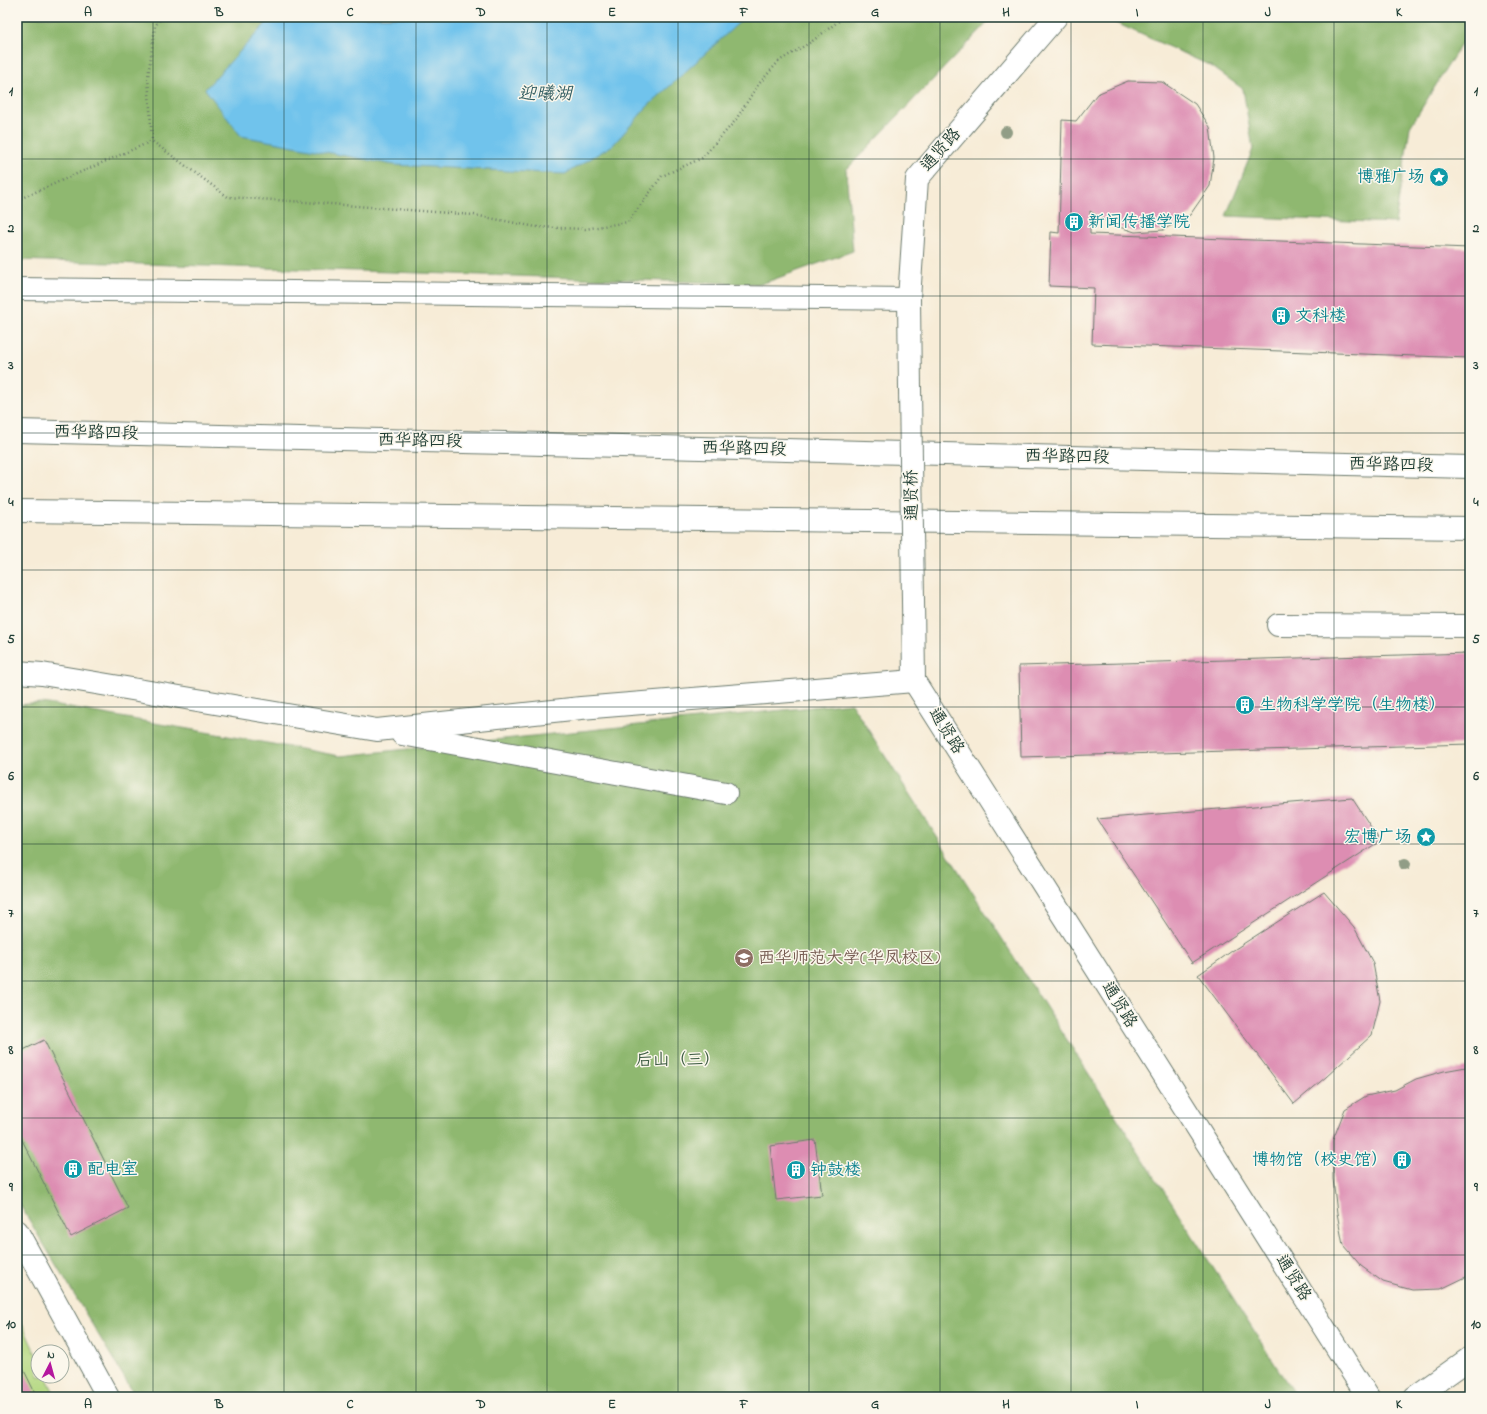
<svg xmlns="http://www.w3.org/2000/svg" width="1487" height="1414" font-family="'Indie Flower','LXGW WenKai TC',sans-serif">
  <style>
    .green { fill: #b4d881; stroke: #6a8a5a }
    .forest { fill: #8fb86f; stroke: #577a52 }
    .water { fill: #70c3ec; stroke: #488090 }
    .building { fill: #dd8db2 }
    .lines { fill: none; stroke-linecap: round; stroke-linejoin: round }
    .minor-casing { stroke: #6b7a6d; stroke-width: 24 }
    .primary-casing { stroke: #6b7a6d; stroke-width: 24 }
    .path { stroke: #6b7a6d; stroke-width: 2.5; stroke-dasharray: 1 3; stroke-linecap: butt }
    .minor { stroke: #fff; stroke-width: 22 }
    .primary { stroke: #fff; stroke-width: 22 }
    .minor-bridge-casing { stroke: #6b7a6d; stroke-width: 24; stroke-linecap: butt }
    .minor-bridge { stroke: #fff; stroke-width: 22 }
    .tree { fill: #919d86 }
    .grid { fill: none; stroke: #1f3d34; stroke-width: 1; stroke-opacity: 0.55 }
    .labels { text-anchor: middle; dominant-baseline: central; stroke-width: 3; stroke-linejoin: round; paint-order: stroke }
    .street-label { font-size: 17px; fill: #1f3d34; stroke: #fbf7ec }
    .culture-label { font-size: 17px; fill: #0d838f; stroke: #fbf7ec; text-anchor: start }
    .education-label { font-size: 17px; fill: #785e54; stroke: #fbf7ec; text-anchor: start }
    .park-label { font-size: 17px; fill: #3d5c43; stroke: #fbf7ec }
    .water-label { font-size: 18px; font-style: italic; fill: #335e62; stroke: #fbf7ec }
    .neatline { fill: none; stroke: #1f3d34; stroke-width: 1.5 }
    .grid-label { font-size: 13px; text-anchor: middle; font-weight: bold; fill: #1f3d34 }
  </style>
  <rect width="100%" height="100%" fill="#fbf7ec"/>
  <filter id="ink" filterUnits="userSpaceOnUse"><feTurbulence type="fractalNoise" baseFrequency=".025" numOctaves="2"/><feDisplacementMap in="SourceGraphic" scale="8" xChannelSelector="R" yChannelSelector="G"/><feConvolveMatrix kernelMatrix="1 2 1 2 8 2 1 2 1" color-interpolation-filters="sRGB"/></filter>
  <filter id="wash" filterUnits="userSpaceOnUse"><feTurbulence type="fractalNoise" baseFrequency=".012" numOctaves="4" result="noise"/><feDisplacementMap in="SourceGraphic" scale="16" xChannelSelector="R" yChannelSelector="G"/><feGaussianBlur stdDeviation="0.9" result="paint"/><feColorMatrix in="noise" values="0 0 0 0 0 0 0 0 0 0 0 0 0 0 0 0 0 1.4 0 .05"/><feComposite in="paint" operator="in"/></filter>
  <g filter="url(#wash)">
    <rect width="100%" height="100%" fill="#f7ecd7"/>
    <polygon class="green" points="17,1313 38,1359 38,1376 46,1376 56,1397 17,1397"/>
    <g class="forest">
      <polygon points="17,17 993,17 846,170 853,251 761,284 17,260"/>
      <polygon points="1103,17 1470,17 1470,30 1410,127 1395,223 1226,216 1253,149 1243,89 1211,66"/>
      <polygon points="42,703 340,756 851,703 1296,1397 136,1397 17,1200 17,705"/>
    </g>
    <polygon class="water" points="272,17 745,17 647,107 613,145 565,174 394,165 241,136 205,89"/>
    <g id="blocks">
      <g class="building">
        <polygon points="1128,81 1162,82 1195,104 1210,127 1214,158 1210,186 1190,215 1163,230 1135,232 1110,224 1090,211 1090,234 1470,248 1470,358 1092,344 1094,288 1049,286 1051,232 1059,233 1062,120 1076,121 1097,94"/>
        <polygon points="1470,653 1470,744 1021,757 1019,666"/>
        <polygon points="1352,798 1380,841 1192,963 1097,819"/>
        <polygon points="1324,892 1354,927 1373,963 1380,1001 1372,1035 1326,1077 1294,1104 1198,975 1232,951"/>
        <polygon points="44,1040 128,1208 71,1237 17,1130 17,1053"/>
        <polygon points="1466,1067 1470,1067 1470,1275 1441,1289 1412,1290 1383,1282 1361,1266 1343,1245 1337,1213 1333,1179 1333,1140 1345,1109 1366,1096 1395,1090 1416,1079 1444,1071"/>
        <polygon points="815,1140 822,1195 776,1200 770,1146"/>
        <polygon points="17,1356 37,1397 17,1397"/>
      </g>
    </g>
  </g>
  <g filter="url(#ink)">
    <use href="#blocks" fill-opacity="0" stroke="#6b7a6d" stroke-width="1"/>
    <g class="lines">
      <defs>
        <g id="minor">
          <polyline points="17,289 909,299"/>
          <polyline points="910,389 909,299 917,179 1056,17"/>
          <polyline points="913,600 914,681 1368,1397"/>
          <polyline points="1278,625 1470,626"/>
          <polyline points="17,672 42,674 377,730 581,708 914,681"/>
          <polyline points="402,734 726,793"/>
          <polyline points="17,1231 108,1397"/>
          <polyline points="1415,1397 1470,1358"/>
        </g>
        <g id="primary">
          <polyline points="17,431 1470,467"/>
          <polyline points="17,511 1470,528"/>
        </g>
      </defs>
      <use href="#minor" class="minor-casing"/>
      <use href="#primary" class="primary-casing"/>
      <g class="path">
        <polyline points="162,17 155,26 148,77 152,141 228,197 305,202 474,215 536,227 585,229 628,222 662,176 702,158 735,121 758,85 779,61 811,42 844,17"/>
        <polyline points="17,200 152,141"/>
      </g>
      <use href="#minor" class="minor"/>
      <use href="#primary" class="primary"/>
      <defs>
        <polyline id="minor-bridge" points="910,389 913,600"/>
      </defs>
      <use href="#minor-bridge" class="minor-bridge-casing"/>
      <use href="#minor-bridge" class="minor-bridge"/>
    </g>
    <g class="tree">
      <circle cx="1006" cy="132" r="6"/>
      <circle cx="1405" cy="864" r="6"/>
    </g>
  </g>
  <path class="grid" d="M 153,17 L 153,1397M 284,17 L 284,1397M 416,17 L 416,1397M 547,17 L 547,1397M 678,17 L 678,1397M 809,17 L 809,1397M 940,17 L 940,1397M 1071,17 L 1071,1397M 1203,17 L 1203,1397M 1334,17 L 1334,1397M 17,159 L 1470,159M 17,296 L 1470,296M 17,433 L 1470,433M 17,570 L 1470,570M 17,707 L 1470,707M 17,844 L 1470,844M 17,981 L 1470,981M 17,1118 L 1470,1118M 17,1255 L 1470,1255"/>
  <defs>
    <symbol id="sight-disc" viewBox="-11 -11 22 22"><circle r="9.5" fill="#0f9aa8" stroke="#fbf7ec"/><path d="M0-6L1.8-2.2L6-1.7L2.9 1.2L3.7 5.4L0 3.3L-3.7 5.4L-2.9 1.2L-6-1.7L-1.8-2.2Z" fill="#fff"/></symbol>
    <symbol id="building-disc" viewBox="-11 -11 22 22"><circle r="9.5" fill="#0f9aa8" stroke="#fbf7ec"/><path d="M-4-6H4V6H1V3H-1V6H-4ZM-2.5-4.3h1.7v1.8h-1.7ZM.8-4.3h1.7v1.8H.8ZM-2.5-1h1.7V.8h-1.7ZM.8-1h1.7V.8H.8Z" fill="#fff"/></symbol>
    <symbol id="university-disc" viewBox="-11 -11 22 22"><circle r="9.5" fill="#8d6e63" stroke="#fbf7ec"/><path d="M0-5L7-2L0 1L-7-2ZM-4 1L0 2.5L4 1V4Q0 6-4 4Z" fill="#fff"/></symbol>
  </defs>
  <g fill-rule="evenodd">
    <use href="#sight-disc" x="1428" y="166" width="22" height="22"/>
    <use href="#building-disc" x="1063" y="211" width="22" height="22"/>
    <use href="#building-disc" x="1270" y="305" width="22" height="22"/>
    <use href="#building-disc" x="1234" y="694" width="22" height="22"/>
    <use href="#sight-disc" x="1415" y="826" width="22" height="22"/>
    <use href="#university-disc" x="733" y="947" width="22" height="22"/>
    <use href="#building-disc" x="1391" y="1149" width="22" height="22"/>
    <use href="#building-disc" x="62" y="1158" width="22" height="22"/>
    <use href="#building-disc" x="785" y="1159" width="22" height="22"/>
  </g>
  <g class="labels">
    <g class="street-label">
      <text transform="translate(941 150) rotate(-49)">通贤路</text>
      <text transform="translate(96 433) rotate(1)">西华路四段</text>
      <text transform="translate(420 441) rotate(1)">西华路四段</text>
      <text transform="translate(744 449) rotate(1)">西华路四段</text>
      <text transform="translate(1067 457) rotate(1)">西华路四段</text>
      <text transform="translate(1391 465) rotate(1)">西华路四段</text>
      <text transform="translate(912 495) rotate(-91)">通贤桥</text>
      <text transform="translate(946 731) rotate(58)">通贤路</text>
      <text transform="translate(1119 1005) rotate(58)">通贤路</text>
      <text transform="translate(1293 1278) rotate(58)">通贤路</text>
    </g>
    <g class="culture-label">
      <text x="1425" y="177" text-anchor="end">博雅广场</text>
      <text x="1088" y="222">新闻传播学院</text>
      <text x="1295" y="316">文科楼</text>
      <text x="1259" y="705">生物科学学院（生物楼）</text>
      <text x="1412" y="837" text-anchor="end">宏博广场</text>
      <text x="1388" y="1160" text-anchor="end">博物馆（校史馆）</text>
      <text x="87" y="1169">配电室</text>
      <text x="810" y="1170">钟鼓楼</text>
    </g>
    <g class="education-label">
      <text x="758" y="958">西华师范大学(华凤校区)</text>
    </g>
    <g class="park-label">
      <text x="678" y="1060">后山（三）</text>
    </g>
    <g class="water-label">
      <text x="545" y="95">迎曦湖</text>
    </g>
  </g>
  <rect width="1487" height="1414" fill="none" stroke="#fbf7ec" stroke-width="44"/>
  <g transform="translate(50 1364) rotate(6)"><circle r="19" fill="#fbf7ec" stroke="#a3ada2"/>
  <path d="M0-3L7 15L0 10L-7 15Z" fill="#b5179e"/>
  <text y="-6" font-size="11" font-weight="bold" text-anchor="middle" fill="#1f3d34">N</text>
  </g>
  <rect x="22" y="22" width="1443" height="1370" class="neatline"/>
  <g class="grid-label">
    <text x="88" y="16">A</text>
    <text x="219" y="16">B</text>
    <text x="350" y="16">C</text>
    <text x="481" y="16">D</text>
    <text x="612" y="16">E</text>
    <text x="744" y="16">F</text>
    <text x="875" y="16">G</text>
    <text x="1006" y="16">H</text>
    <text x="1137" y="16">I</text>
    <text x="1268" y="16">J</text>
    <text x="1399" y="16">K</text>
    <text x="11" y="95">1</text>
    <text x="1476" y="95">1</text>
    <text x="11" y="232">2</text>
    <text x="1476" y="232">2</text>
    <text x="11" y="369">3</text>
    <text x="1476" y="369">3</text>
    <text x="11" y="506">4</text>
    <text x="1476" y="506">4</text>
    <text x="11" y="643">5</text>
    <text x="1476" y="643">5</text>
    <text x="11" y="780">6</text>
    <text x="1476" y="780">6</text>
    <text x="11" y="917">7</text>
    <text x="1476" y="917">7</text>
    <text x="11" y="1054">8</text>
    <text x="1476" y="1054">8</text>
    <text x="11" y="1191">9</text>
    <text x="1476" y="1191">9</text>
    <text x="11" y="1328">10</text>
    <text x="1476" y="1328">10</text>
    <text x="88" y="1408">A</text>
    <text x="219" y="1408">B</text>
    <text x="350" y="1408">C</text>
    <text x="481" y="1408">D</text>
    <text x="612" y="1408">E</text>
    <text x="744" y="1408">F</text>
    <text x="875" y="1408">G</text>
    <text x="1006" y="1408">H</text>
    <text x="1137" y="1408">I</text>
    <text x="1268" y="1408">J</text>
    <text x="1399" y="1408">K</text>
  </g>
</svg>
